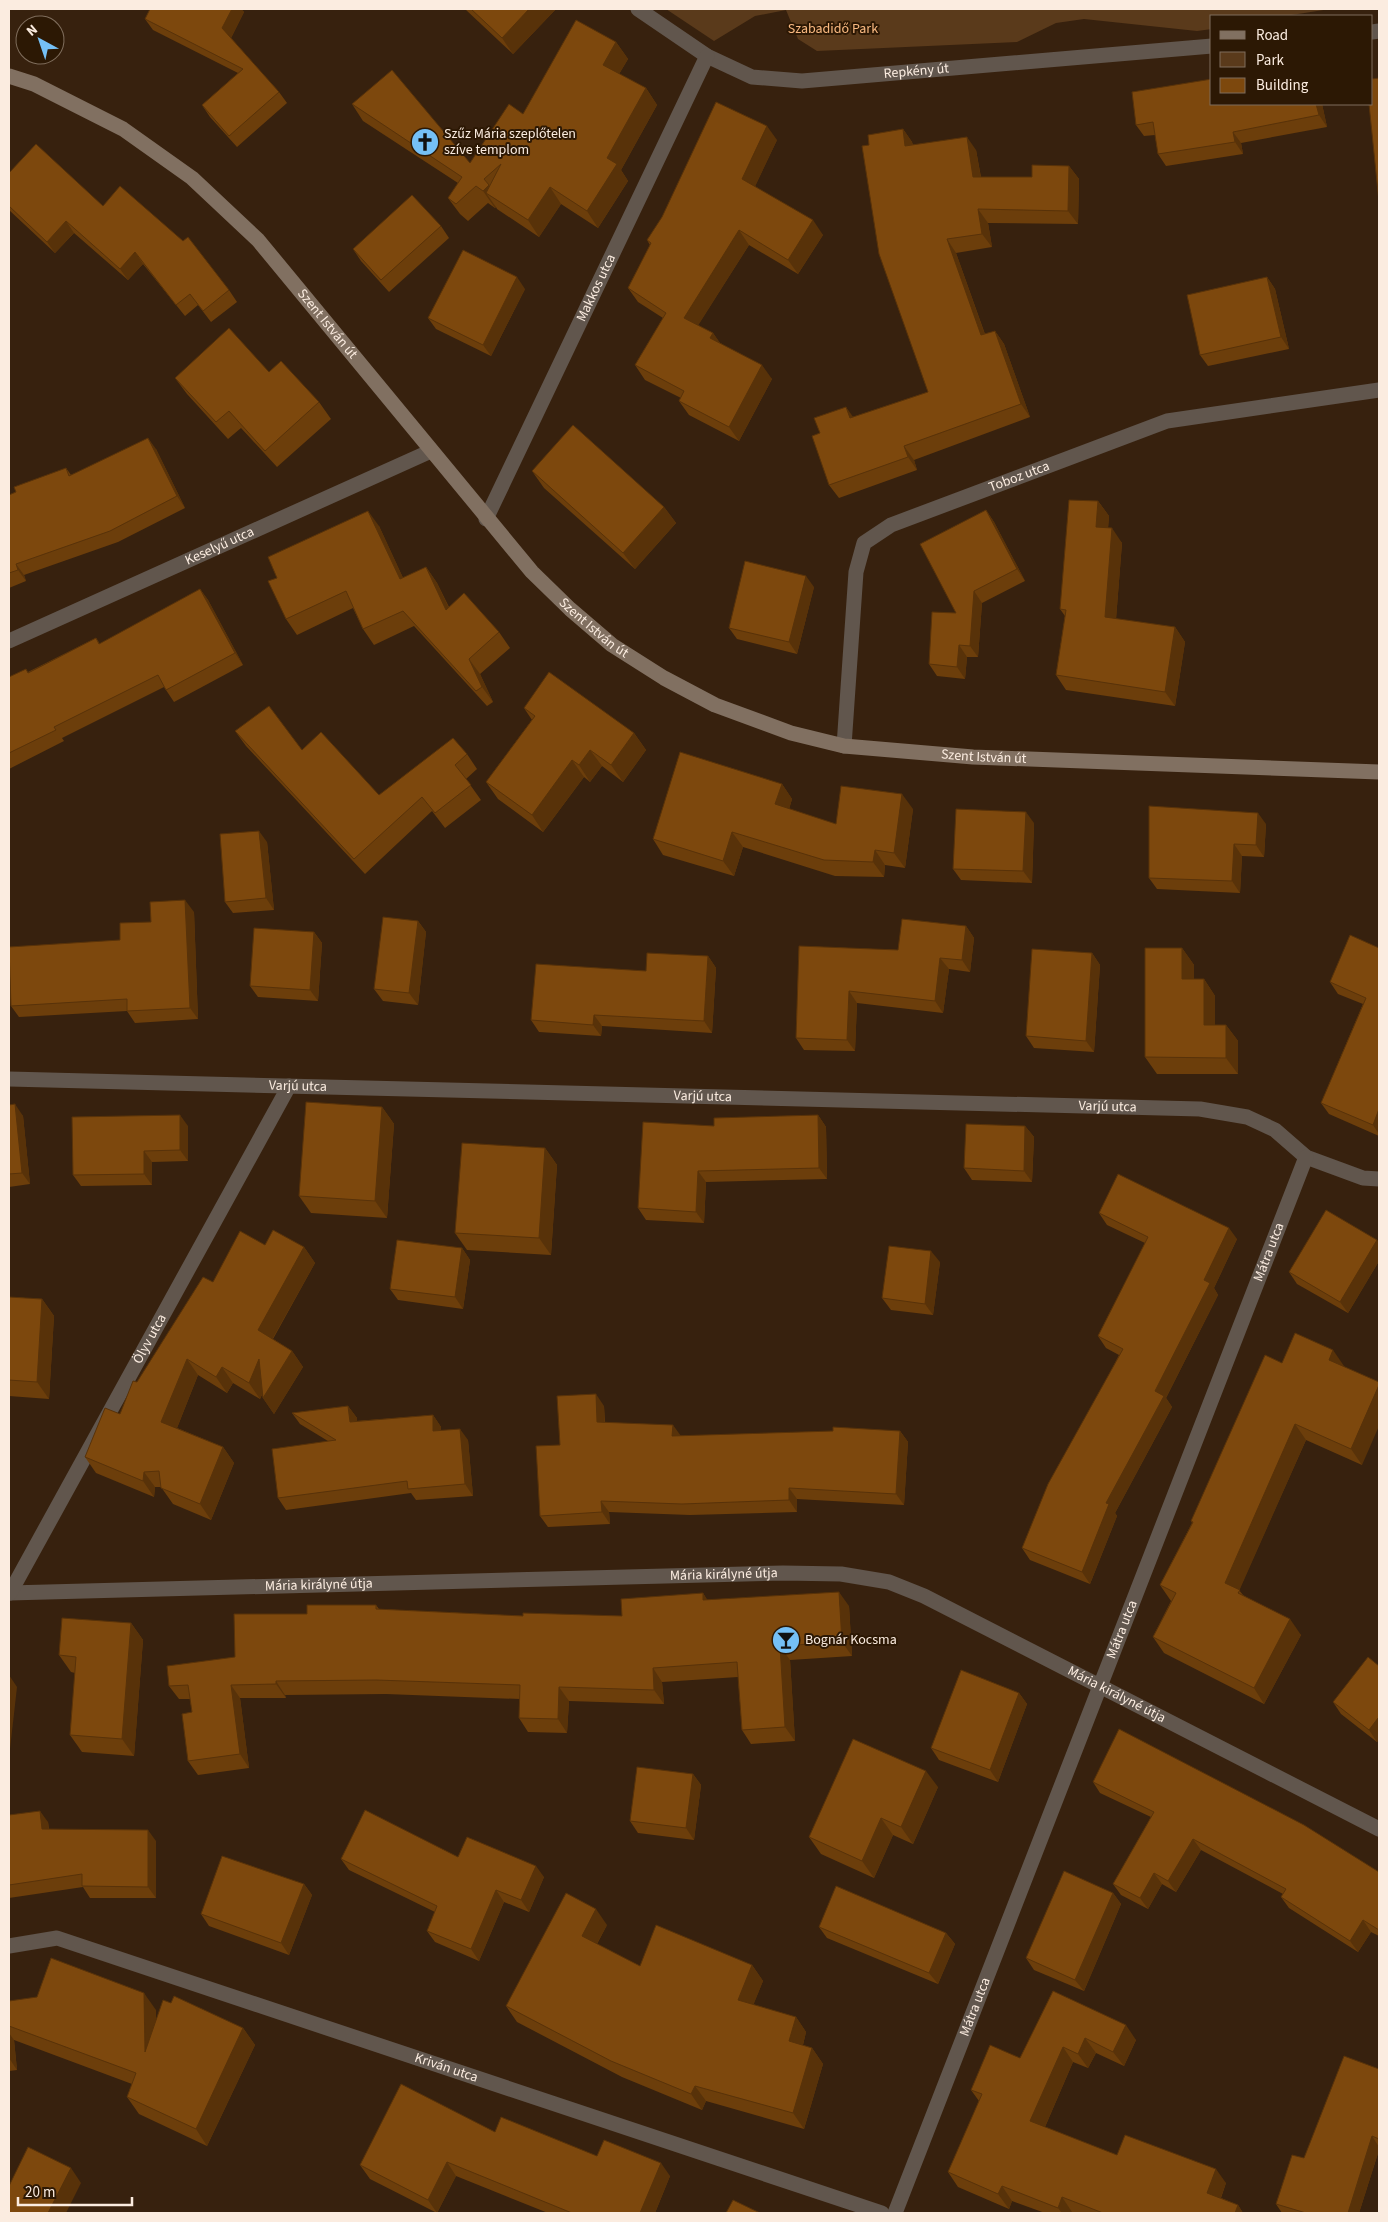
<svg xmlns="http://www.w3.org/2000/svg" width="1388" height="2222" font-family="'Source Sans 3',sans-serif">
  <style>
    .green { fill: #5a3a1b }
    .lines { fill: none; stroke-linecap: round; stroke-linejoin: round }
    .street { stroke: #61564d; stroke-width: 15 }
    .secondary { stroke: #817061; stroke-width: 15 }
    .wall { fill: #6c3e0b }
    .shaded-wall { fill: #583209 }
    .building { fill: #7d480d; stroke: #583209 }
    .labels { text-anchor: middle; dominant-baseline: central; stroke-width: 4; stroke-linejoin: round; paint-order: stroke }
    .park-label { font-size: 14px; fill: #f9b981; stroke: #2c1804 }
    .street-label { font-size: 14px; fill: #fbece0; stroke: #2c1804 }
    .poi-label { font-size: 14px; fill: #fbece0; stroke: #2c1804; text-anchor: start }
  </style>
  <rect width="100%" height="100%" fill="#37210e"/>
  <polygon class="green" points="666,9 1330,9 1285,16 1212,16 1212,29 1197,31 1084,19 1056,23 1017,42 817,51 798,39 786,10 755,16 714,41"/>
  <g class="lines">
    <g class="street">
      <path id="s1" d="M 638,9 L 707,56 L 752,77 L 802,81 L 1212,46"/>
      <polyline points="1372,32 1379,31"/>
      <path id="s2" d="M 486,519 L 707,56"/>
      <path id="s3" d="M 9,641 L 431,451"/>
      <path id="s4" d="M 844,746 L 856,572 L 864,543 L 891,525 L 1167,421 L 1379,390"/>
      <path id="s5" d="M 9,1079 L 1200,1109 L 1247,1117 L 1275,1130 L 1306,1157 L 1363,1178 L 1379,1179"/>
      <path id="s6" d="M 9,1593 L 783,1573 L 841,1574 L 889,1582 L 924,1596 L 1379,1829"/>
      <path id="s7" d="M 10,1593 L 289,1086"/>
      <path id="s8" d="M 9,1946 L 57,1938 L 882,2213"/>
      <path id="s9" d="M 895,2213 L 1306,1157"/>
    </g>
    <path class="secondary" id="s10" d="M 9,76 L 34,84 L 123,129 L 192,178 L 258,240 L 532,572 L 570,609 L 612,645 L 664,678 L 715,705 L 791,733 L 844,746 L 973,757 L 1379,772"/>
  </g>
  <g class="wall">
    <polygon points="150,9 241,9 244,12 231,38 279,92 287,103 237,147 210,117 202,105 238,73 153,30 145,19"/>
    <polygon points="465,9 556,9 513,54"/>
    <polygon points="616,42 628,59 619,74 646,88 657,105 621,170 628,181 598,228 561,204 539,237 497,209 496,207 495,208 488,203 468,221 460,214 448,198 458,183 363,121 352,104 470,163 523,114"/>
    <polygon points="1212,104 1322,104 1327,127 1241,143 1243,154 1166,166 1158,154 1155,135 1144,136 1136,125"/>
    <polygon points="903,129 912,142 913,145 976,150 981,177 1032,177 1069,166 1079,179 1078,224 988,223 992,247 956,253 985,334 995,331 1004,344 1030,417 914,460 917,470 839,498 829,485 820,433 853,417 928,392 869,145"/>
    <polygon points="777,140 755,186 823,235 798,274 749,245 698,325 713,333 719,342 772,379 739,441 689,415 679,401 681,398 645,380 635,365 663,318 638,302 628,288 650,245 647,240"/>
    <polygon points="9,173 103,206 229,290 237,302 211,322 198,305 185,316 143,264 128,280 74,233 55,253 9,210"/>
    <polygon points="441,226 449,238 389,292 361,261 353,249"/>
    <polygon points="1267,277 1275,289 1289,349 1208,366 1200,355"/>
    <polygon points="525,289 491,356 436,329 428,318"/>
    <polygon points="269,372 319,402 331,419 277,467 241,428 228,439 187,394 175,378"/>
    <polygon points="156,449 185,508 118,542 24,575 26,581 9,588 9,495 66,468 71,475"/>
    <polygon points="532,471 664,507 676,523 635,569 544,488"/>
    <polygon points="1098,501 1109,516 1108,528 1122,543 1116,619 1175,627 1185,642 1175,706 1066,690 1056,675 1065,616 1060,609"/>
    <polygon points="986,510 994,522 1025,581 982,603 978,657 967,657 965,679 937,676 929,664 956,613"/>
    <polygon points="379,526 403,578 426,567 437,583 449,607 499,632 510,648 480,674 493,702 487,706 414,626 374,645 363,629 353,608 297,635 286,619 277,578"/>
    <polygon points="814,587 797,654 737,639 729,628"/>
    <polygon points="200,589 208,600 243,665 174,702 164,687 62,738 64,741 9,769 9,677 28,672 96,638 100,644"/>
    <polygon points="524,708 634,733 646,750 623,782 602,766 590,782 584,777 543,832 498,799 486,782 532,720"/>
    <polygon points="235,731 302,750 379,795 467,754 477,769 466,779 481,800 445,828 432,811 365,874 246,746"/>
    <polygon points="782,784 792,799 789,809 836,824 913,809 905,868 885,865 884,877 835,876 743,847 734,876 663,855 653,839"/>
    <polygon points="1034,823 1032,883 961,880 953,869"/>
    <polygon points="1266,824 1264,857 1242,856 1240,893 1157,889 1149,878"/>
    <polygon points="267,842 274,910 233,913 225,902"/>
    <polygon points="194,912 198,1019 135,1023 127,1011 19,1017 11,1006 151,922"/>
    <polygon points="418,921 426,932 418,1005 383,1001 374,989"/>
    <polygon points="966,926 974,938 970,972 949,969 943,1013 857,1003 855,1051 804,1050 796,1038 799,946 898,950"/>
    <polygon points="314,932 322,943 318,1001 258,997 250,986"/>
    <polygon points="1182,948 1194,965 1194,979 1204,979 1215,996 1215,1025 1226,1025 1238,1041 1238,1074 1157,1074 1145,1057"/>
    <polygon points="1379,948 1379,1136 1329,1114 1321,1103 1363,1004 1338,994 1330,982"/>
    <polygon points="1092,953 1100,965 1094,1052 1034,1048 1026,1036"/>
    <polygon points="708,956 716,968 712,1033 602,1026 601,1036 539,1032 531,1020 646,971"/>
    <polygon points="9,1105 23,1116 30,1184 9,1187"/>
    <polygon points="382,1107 394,1124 387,1218 311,1213 299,1196"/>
    <polygon points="818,1115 826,1127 827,1179 706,1182 704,1223 646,1220 638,1208 714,1126"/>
    <polygon points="188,1126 188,1161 152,1162 152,1185 81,1186 73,1175"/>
    <polygon points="1025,1126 1034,1137 1032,1182 972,1180 964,1168"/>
    <polygon points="545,1148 557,1165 551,1255 467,1250 455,1233"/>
    <polygon points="1099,1213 1237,1239 1214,1288 1218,1295 1166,1398 1172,1407 1115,1513 1117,1516 1090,1584 1030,1560 1022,1548 1119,1355 1106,1348 1098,1336 1145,1243 1107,1225"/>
    <polygon points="1377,1240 1379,1243 1379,1261 1348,1313 1297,1284 1289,1272"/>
    <polygon points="265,1245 304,1247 315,1263 273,1339 292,1351 303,1367 274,1414 263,1398 263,1393 260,1399 233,1383 227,1393 198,1375 177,1428 223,1447 234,1463 211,1520 173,1504 161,1487 155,1487 154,1497 96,1473 85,1457 120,1414 137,1382 213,1282"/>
    <polygon points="462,1248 470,1260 463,1309 398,1300 390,1289"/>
    <polygon points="940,1262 933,1315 891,1310 882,1298"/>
    <polygon points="9,1297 42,1299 54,1316 49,1399 9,1396"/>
    <polygon points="1282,1363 1344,1366 1362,1465 1306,1440 1239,1590 1243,1595 1301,1635 1264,1704 1164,1653 1153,1637 1171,1601 1160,1585 1192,1523 1191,1521"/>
    <polygon points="348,1406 357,1418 357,1421 433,1415 441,1427 441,1430 468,1440 473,1496 416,1500 411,1493 286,1510 278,1498 328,1441 300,1424 292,1413"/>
    <polygon points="604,1406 605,1422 680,1436 900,1431 908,1442 904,1505 797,1499 797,1512 690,1515 609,1512 610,1524 548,1527 540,1516 560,1445"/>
    <polygon points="703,1593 707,1600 849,1606 852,1656 790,1660 795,1741 751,1744 742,1730 738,1677 662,1682 664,1704 569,1701 567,1733 528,1732 519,1718 520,1699 386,1694 285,1695 286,1698 240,1698 249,1768 198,1775 188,1761 192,1712 190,1699 179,1699 169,1686 235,1657 307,1614 376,1605 379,1609 523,1616 622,1616"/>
    <polygon points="131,1623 143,1640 134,1756 82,1752 70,1735 75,1673 71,1672 59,1655"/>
    <polygon points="1379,1666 1379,1739 1377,1742 1341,1714 1333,1702"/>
    <polygon points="1019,1693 1027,1704 998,1782 939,1760 931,1748"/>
    <polygon points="693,1774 701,1785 694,1840 638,1833 630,1821"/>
    <polygon points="1093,1782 1379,1872 1379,1936 1371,1932 1358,1952 1289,1908 1281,1897 1283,1894 1201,1850 1176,1892 1162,1884 1148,1909 1121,1895 1113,1884 1151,1817 1100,1793"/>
    <polygon points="938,1787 913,1844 893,1835 874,1878 821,1854 809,1837"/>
    <polygon points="9,1815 48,1822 49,1829 156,1841 156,1898 90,1898 83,1887 9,1898"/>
    <polygon points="458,1857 544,1877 529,1912 504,1902 479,1961 435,1942 427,1931 435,1912 349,1870 341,1859"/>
    <polygon points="304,1884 312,1895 289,1955 209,1926 201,1914"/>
    <polygon points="1113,1893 1121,1904 1084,1991 1034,1970 1026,1958"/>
    <polygon points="607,1925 597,1944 640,1966 752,1965 763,1981 753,2005 796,2017 806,2032 803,2045 812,2048 823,2064 804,2129 706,2101 702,2110 622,2077 517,2022 506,2006"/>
    <polygon points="819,1927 946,1933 955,1944 938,1984 827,1938"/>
    <polygon points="1053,1991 1136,2040 1124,2066 1096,2053 1088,2068 1073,2062 1045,2127 1117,2155 1226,2183 1221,2198 1238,2205 1243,2213 1075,2213 1072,2212 1072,2213 1045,2213 1012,2201 1009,2209 958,2187 948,2172 979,2101 971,2090 1020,2058"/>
    <polygon points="9,2001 156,2010 156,2020 243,2028 255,2045 207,2146 139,2114 127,2097 132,2084 14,2040 17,2070 9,2071"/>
    <polygon points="1379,2069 1379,2150 1359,2213 1282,2213 1276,2204 1304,2158"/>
    <polygon points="495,2132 597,2156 670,2176 655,2213 548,2213 456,2176 437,2213 370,2179 360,2165"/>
  </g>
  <g class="shaded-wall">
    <polygon points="232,9 241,9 244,12 230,40 222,28"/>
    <polygon points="529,9 556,9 513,54 502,38"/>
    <polygon points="616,42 628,59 615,81 603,65"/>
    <polygon points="646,88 657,105 621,170 628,181 598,228 587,211 607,158"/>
    <polygon points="1316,104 1322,104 1327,127 1319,115"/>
    <polygon points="767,126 777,140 752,193 742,179"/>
    <polygon points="903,129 912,142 915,160 905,146"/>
    <polygon points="1233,132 1241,143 1243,154 1235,142"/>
    <polygon points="967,137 976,150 983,190 973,177"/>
    <polygon points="1069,166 1079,179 1078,224 1068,211"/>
    <polygon points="489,185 500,202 486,193 496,207 495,208 483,191"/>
    <polygon points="550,187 561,204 539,237 528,220"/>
    <polygon points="978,209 988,223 992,247 982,234"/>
    <polygon points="813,220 823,235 798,274 788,260"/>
    <polygon points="66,221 74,233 55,253 47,242"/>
    <polygon points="739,230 749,245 694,332 684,318"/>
    <polygon points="947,239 956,253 990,349 981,335"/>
    <polygon points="135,252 143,264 128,280 120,269"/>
    <polygon points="517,277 525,289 491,356 483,345"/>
    <polygon points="1267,277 1275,289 1289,349 1281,337"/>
    <polygon points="995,331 1004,344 1030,417 1021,404"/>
    <polygon points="713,333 723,347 710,338"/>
    <polygon points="762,365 772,379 739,441 729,427"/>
    <polygon points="846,407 856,421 850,418"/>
    <polygon points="148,438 156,449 185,508 177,496"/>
    <polygon points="904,446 914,460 917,470 908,457"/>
    <polygon points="1098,501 1109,516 1107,542 1096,527"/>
    <polygon points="664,507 676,523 635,569 623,553"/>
    <polygon points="986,510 994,522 1025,581 1017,569"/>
    <polygon points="368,511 379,526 411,595 400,579"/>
    <polygon points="1112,528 1122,543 1115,632 1105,617"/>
    <polygon points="16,564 24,575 26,581 18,570"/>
    <polygon points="426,567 437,583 457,625 446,610"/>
    <polygon points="806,576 814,587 797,654 789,642"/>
    <polygon points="200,589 208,600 243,665 235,653"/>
    <polygon points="974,591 982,603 978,657 970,646"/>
    <polygon points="1175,627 1185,642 1175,706 1165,692"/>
    <polygon points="959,645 967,657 965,679 957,667"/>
    <polygon points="469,659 480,674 493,702 482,687"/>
    <polygon points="634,733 646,750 623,782 611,765"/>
    <polygon points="590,750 602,766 590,782 579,765"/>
    <polygon points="572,760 584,777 543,832 532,815"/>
    <polygon points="782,784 792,799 786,820 775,804"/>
    <polygon points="902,794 913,809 905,868 894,853"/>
    <polygon points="1026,812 1034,823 1032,883 1023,871"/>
    <polygon points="1258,813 1266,824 1264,857 1256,845"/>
    <polygon points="259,831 267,842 274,910 266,898"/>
    <polygon points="732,832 743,847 734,876 723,861"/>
    <polygon points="1234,844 1242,856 1240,893 1232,881"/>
    <polygon points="875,850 885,865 884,877 873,862"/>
    <polygon points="185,900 194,912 198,1019 190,1008"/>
    <polygon points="418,921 426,932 418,1005 409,993"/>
    <polygon points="966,926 974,938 970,972 962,960"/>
    <polygon points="314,932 322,943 318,1001 310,990"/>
    <polygon points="1182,948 1194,965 1194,996 1182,979"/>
    <polygon points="1092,953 1100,965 1094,1052 1086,1041"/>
    <polygon points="708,956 716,968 712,1033 704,1021"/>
    <polygon points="940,958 949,969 943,1013 935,1001"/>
    <polygon points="1204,979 1215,996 1215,1041 1204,1025"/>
    <polygon points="849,991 857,1003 855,1051 847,1040"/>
    <polygon points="594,1015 602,1026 601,1036 593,1025"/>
    <polygon points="1226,1025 1238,1041 1238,1074 1226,1058"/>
    <polygon points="15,1104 23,1116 30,1184 22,1173"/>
    <polygon points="382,1107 394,1124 387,1218 375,1201"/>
    <polygon points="1379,1109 1379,1134 1373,1125"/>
    <polygon points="180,1115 188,1126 188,1161 180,1150"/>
    <polygon points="818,1115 826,1127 827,1179 819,1168"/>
    <polygon points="1025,1126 1034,1137 1032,1182 1024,1171"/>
    <polygon points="545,1148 557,1165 551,1255 539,1238"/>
    <polygon points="144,1151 152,1162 152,1185 144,1174"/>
    <polygon points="698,1171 706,1182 704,1223 696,1212"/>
    <polygon points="1229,1228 1237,1239 1214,1288 1218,1295 1166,1398 1172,1407 1115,1513 1117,1516 1090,1584 1082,1572 1106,1503 1204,1280"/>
    <polygon points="1377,1240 1379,1243 1379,1261 1348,1313 1340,1302"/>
    <polygon points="304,1247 315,1263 269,1345 258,1330"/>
    <polygon points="462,1248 470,1260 463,1309 455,1297"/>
    <polygon points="931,1251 940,1262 933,1315 925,1304"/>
    <polygon points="42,1299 54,1316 49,1399 37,1382"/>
    <polygon points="1333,1350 1344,1366 1340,1375 1329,1360"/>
    <polygon points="292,1351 303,1367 274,1414 263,1398"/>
    <polygon points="187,1359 198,1375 173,1438 161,1422"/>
    <polygon points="259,1359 270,1375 260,1399 249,1383"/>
    <polygon points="222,1367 233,1383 227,1393 216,1377"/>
    <polygon points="1379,1385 1379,1426 1362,1465 1351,1449"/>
    <polygon points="596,1394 604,1406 605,1434 597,1422"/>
    <polygon points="348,1406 357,1418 358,1433 350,1422"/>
    <polygon points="433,1415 441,1427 441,1442 433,1431"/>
    <polygon points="1295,1424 1306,1440 1236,1598 1225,1583"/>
    <polygon points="673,1425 681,1436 672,1436"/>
    <polygon points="460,1429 468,1440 473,1496 465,1484"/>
    <polygon points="900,1431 908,1442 904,1505 896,1494"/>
    <polygon points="223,1447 234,1463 211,1520 200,1504"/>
    <polygon points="144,1472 155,1487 154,1497 143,1481"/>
    <polygon points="789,1488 797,1499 797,1512 789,1500"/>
    <polygon points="601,1501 609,1512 610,1524 602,1512"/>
    <polygon points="839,1592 849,1606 852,1656 842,1642"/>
    <polygon points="703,1593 712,1607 703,1600"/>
    <polygon points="1290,1619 1301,1635 1264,1704 1254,1688"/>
    <polygon points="131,1623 143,1640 134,1756 122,1739"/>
    <polygon points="780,1646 790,1660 795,1741 785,1727"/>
    <polygon points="653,1668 662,1682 664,1704 654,1690"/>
    <polygon points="9,1675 17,1687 9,1758"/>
    <polygon points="276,1681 285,1695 286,1698 276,1684"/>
    <polygon points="231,1685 240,1698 249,1768 240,1754"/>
    <polygon points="559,1687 569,1701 567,1733 558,1719"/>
    <polygon points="1019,1693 1027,1704 998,1782 990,1770"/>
    <polygon points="1378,1718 1379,1719 1379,1739 1377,1742 1369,1730"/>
    <polygon points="926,1771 938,1787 913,1844 901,1827"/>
    <polygon points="693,1774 701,1785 694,1840 686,1828"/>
    <polygon points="40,1811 48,1822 50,1841 42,1829"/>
    <polygon points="881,1818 893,1835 874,1878 862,1861"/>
    <polygon points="148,1830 156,1841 156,1898 148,1887"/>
    <polygon points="1193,1839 1201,1850 1176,1892 1168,1881"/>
    <polygon points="536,1866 544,1877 529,1912 521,1900"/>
    <polygon points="1154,1873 1162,1884 1148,1909 1140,1898"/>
    <polygon points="304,1884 312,1895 289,1955 281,1943"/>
    <polygon points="496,1890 504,1902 479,1961 471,1949"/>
    <polygon points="1113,1893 1121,1904 1084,1991 1075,1980"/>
    <polygon points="596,1909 607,1925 593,1951 582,1936"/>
    <polygon points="1363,1920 1371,1932 1358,1952 1350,1941"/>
    <polygon points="946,1933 955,1944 938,1984 929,1973"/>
    <polygon points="752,1965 763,1981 749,2016 738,2000"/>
    <polygon points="144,1993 156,2010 156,2068 145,2052"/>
    <polygon points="796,2017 806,2032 800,2057 789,2041"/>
    <polygon points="1126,2025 1136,2040 1124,2066 1113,2052"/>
    <polygon points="243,2028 255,2045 207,2146 196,2129"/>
    <polygon points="9,2033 14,2040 17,2070 9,2058"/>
    <polygon points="1085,2038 1096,2053 1088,2068 1078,2054"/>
    <polygon points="1063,2047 1073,2062 1041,2136 1030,2121"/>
    <polygon points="812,2048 823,2064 804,2129 793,2113"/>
    <polygon points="695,2086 706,2101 702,2110 691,2094"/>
    <polygon points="1372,2136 1379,2147 1379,2150 1359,2213 1348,2213"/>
    <polygon points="447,2162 456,2176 437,2213 428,2200"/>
    <polygon points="661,2163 670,2176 655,2213 640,2213"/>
    <polygon points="71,2168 81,2183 66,2213 48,2213"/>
    <polygon points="1216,2169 1226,2183 1217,2208 1207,2193"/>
    <polygon points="1002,2186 1012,2201 1009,2209 998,2194"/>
    <polygon points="1062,2197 1072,2212 1072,2213 1062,2213 1058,2208"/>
    <polygon points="1238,2205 1243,2213 1235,2213"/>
  </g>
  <g class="building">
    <polygon points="150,9 232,9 222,28 279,92 229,136 202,105 243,69 145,19"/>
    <polygon points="471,9 529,9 502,38"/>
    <polygon points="576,20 616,42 603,65 646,88 607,158 617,164 587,211 550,187 528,220 486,193 501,164 484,179 489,185 483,191 476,186 456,204 448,198 462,177 352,104 392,70 470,163 509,104 523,114"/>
    <polygon points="1379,78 1379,202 1369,104 1372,104 1372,79"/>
    <polygon points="1212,79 1212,104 1316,104 1319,115 1233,132 1235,142 1158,154 1153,122 1136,125 1132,92"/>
    <polygon points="716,102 767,126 742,179 813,220 788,260 739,230 684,318 713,333 710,338 762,365 729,427 679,401 684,391 635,365 666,313 628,288 651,243 647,240 662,217"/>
    <polygon points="903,129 905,146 967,137 973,177 1032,177 1032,165 1069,166 1068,211 978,209 982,234 947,239 981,335 995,331 1021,404 904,446 908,457 829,485 812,436 820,433 814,418 846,407 850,418 928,392 879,254 862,146 869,145 868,135"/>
    <polygon points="36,144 103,206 120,186 183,241 188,237 229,290 203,311 190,294 176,305 135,252 120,269 66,221 47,242 9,206 9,173"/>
    <polygon points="412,195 441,226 381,280 353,249"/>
    <polygon points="463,250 517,277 483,345 428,318"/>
    <polygon points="1267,277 1281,337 1200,355 1187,295"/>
    <polygon points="229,328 269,372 281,361 319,402 265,451 229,411 216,422 175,378"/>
    <polygon points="573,425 664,507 623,553 532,471"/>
    <polygon points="148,438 177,496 110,531 16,564 18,570 9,573 9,495 16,492 14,487 66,468 69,476"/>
    <polygon points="1069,500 1098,501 1096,527 1112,528 1105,617 1175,627 1165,692 1056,675 1066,610 1060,609"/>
    <polygon points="986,510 1017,569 974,591 970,646 959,645 957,667 929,664 932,612 956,613 920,544"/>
    <polygon points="368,511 400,579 426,567 446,610 464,593 499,632 469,659 482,687 476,691 403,611 363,629 346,591 286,619 268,581 277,578 268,557"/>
    <polygon points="745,561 806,576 789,642 729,628"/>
    <polygon points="200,589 235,653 166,690 158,675 54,727 56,730 9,753 9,677 26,669 28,673 96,638 99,644"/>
    <polygon points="549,672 634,733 611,765 590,750 579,765 572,760 532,815 486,782 535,716 524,708"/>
    <polygon points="269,706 302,750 321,732 379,795 453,738 467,754 455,765 471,785 435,813 422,797 354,859 235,731"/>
    <polygon points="680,752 782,784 775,804 836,824 841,786 902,794 894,853 875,850 873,862 824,860 732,832 723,861 653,839"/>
    <polygon points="1149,806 1258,813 1256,845 1234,844 1232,881 1149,878"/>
    <polygon points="956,809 1026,812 1023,871 953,869"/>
    <polygon points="259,831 266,898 225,902 220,834"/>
    <polygon points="185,900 190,1008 127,1011 127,999 11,1006 9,947 120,940 120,923 151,922 150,902"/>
    <polygon points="383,917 418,921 409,993 374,989"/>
    <polygon points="902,919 966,926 962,960 940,958 935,1001 849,991 847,1040 796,1038 799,946 898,950"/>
    <polygon points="254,928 314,932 310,990 250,986"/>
    <polygon points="1350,935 1379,948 1379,1109 1373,1125 1321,1103 1366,998 1330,982"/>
    <polygon points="1145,948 1182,948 1182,979 1204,979 1204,1025 1226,1025 1226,1058 1145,1057"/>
    <polygon points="1032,949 1092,953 1086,1041 1026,1036"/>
    <polygon points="647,953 708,956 704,1021 594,1015 593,1025 531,1020 536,964 646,971"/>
    <polygon points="306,1102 382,1107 375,1201 299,1196"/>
    <polygon points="15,1104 22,1173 9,1174 9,1105"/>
    <polygon points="180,1115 180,1150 144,1151 144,1174 73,1175 72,1117"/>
    <polygon points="818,1115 819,1168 698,1171 696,1212 638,1208 643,1122 714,1126 714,1118"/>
    <polygon points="966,1124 1025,1126 1024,1171 964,1168"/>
    <polygon points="462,1143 545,1148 539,1238 455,1233"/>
    <polygon points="1118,1174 1229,1228 1204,1280 1210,1283 1155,1391 1164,1396 1106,1503 1109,1504 1082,1572 1022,1548 1048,1484 1123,1349 1098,1336 1148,1237 1099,1213"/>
    <polygon points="1326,1210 1377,1240 1340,1302 1289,1272"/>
    <polygon points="273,1230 304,1247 258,1330 292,1351 263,1398 259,1359 249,1383 222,1367 216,1377 187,1359 161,1422 223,1447 200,1504 161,1488 159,1471 144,1472 143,1481 85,1457 105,1408 120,1414 133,1381 137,1382 203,1277 213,1282 240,1231 265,1245"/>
    <polygon points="397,1240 462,1248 455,1297 390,1289"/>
    <polygon points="889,1246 931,1251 925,1304 882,1298"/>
    <polygon points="9,1297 42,1299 37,1382 9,1380"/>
    <polygon points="1295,1333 1333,1350 1329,1360 1379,1382 1379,1385 1351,1449 1295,1424 1225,1583 1240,1590 1238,1593 1290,1619 1254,1688 1153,1637 1176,1593 1160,1585 1193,1522 1191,1521 1265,1355 1282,1363"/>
    <polygon points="596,1394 597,1422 673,1425 672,1436 833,1431 833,1427 900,1431 896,1494 789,1488 789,1500 682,1504 601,1501 602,1512 540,1516 536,1446 560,1445 557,1396"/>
    <polygon points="348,1406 350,1422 433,1415 433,1431 460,1429 465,1484 408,1489 407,1481 278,1498 272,1449 336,1440 292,1413"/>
    <polygon points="839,1592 842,1642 780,1646 785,1727 742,1730 737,1662 653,1668 654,1690 559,1687 558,1719 519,1718 520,1685 376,1680 276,1681 276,1684 231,1685 240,1754 188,1761 182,1714 192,1712 188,1685 169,1686 167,1666 235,1657 234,1614 307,1614 307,1605 376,1605 376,1609 523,1616 523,1613 622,1616 621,1599 703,1593 703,1600"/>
    <polygon points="62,1618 131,1623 122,1739 70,1735 76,1657 59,1655"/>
    <polygon points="1368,1657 1379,1666 1379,1718 1378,1718 1369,1730 1333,1702"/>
    <polygon points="961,1670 1019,1693 990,1770 931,1748"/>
    <polygon points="1119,1729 1304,1825 1379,1872 1379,1930 1363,1920 1350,1941 1281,1897 1286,1889 1193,1839 1168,1881 1154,1873 1140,1898 1113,1884 1154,1812 1093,1782"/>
    <polygon points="853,1739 926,1771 901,1827 881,1818 862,1861 809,1837"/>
    <polygon points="637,1767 693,1774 686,1828 630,1821"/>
    <polygon points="365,1810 458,1857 467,1837 536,1866 521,1900 496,1890 471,1949 427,1931 437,1906 341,1859"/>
    <polygon points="40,1811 42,1829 148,1830 148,1887 82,1886 82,1874 9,1885 9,1815"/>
    <polygon points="222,1856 304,1884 281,1943 201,1914"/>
    <polygon points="1064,1871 1113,1893 1075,1980 1026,1958"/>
    <polygon points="836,1886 946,1933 929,1973 819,1927"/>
    <polygon points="566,1893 596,1909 582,1936 640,1966 656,1925 752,1965 738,2000 796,2017 789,2041 812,2048 793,2113 695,2086 691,2094 611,2061 506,2006"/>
    <polygon points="51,1958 144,1993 145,2052 163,2000 171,2003 174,1996 243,2028 196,2129 127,2097 136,2073 9,2026 9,2001 37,1997"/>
    <polygon points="1053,1991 1126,2025 1113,2052 1085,2038 1078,2054 1063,2047 1030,2121 1117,2155 1125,2135 1216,2169 1207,2193 1238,2205 1235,2213 1103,2213 1062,2197 1058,2208 1002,2186 998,2194 948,2172 982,2094 971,2090 990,2045 1020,2058"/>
    <polygon points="1344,2056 1379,2069 1379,2139 1372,2136 1348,2213 1306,2213 1276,2204 1292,2155 1304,2158"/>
    <polygon points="401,2084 495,2132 501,2117 597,2156 604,2140 661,2163 640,2213 572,2213 447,2162 428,2200 360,2165"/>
    <polygon points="28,2147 71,2168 48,2213 9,2213 9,2186"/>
    <polygon points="733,2200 760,2213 726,2213"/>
  </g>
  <defs>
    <symbol id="church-disc" viewBox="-11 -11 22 22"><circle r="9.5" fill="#75c0f6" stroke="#2c1804"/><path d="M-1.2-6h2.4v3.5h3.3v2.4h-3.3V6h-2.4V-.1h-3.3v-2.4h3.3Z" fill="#111"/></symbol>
    <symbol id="bar-disc" viewBox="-11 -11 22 22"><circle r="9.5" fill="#75c0f6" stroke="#2c1804"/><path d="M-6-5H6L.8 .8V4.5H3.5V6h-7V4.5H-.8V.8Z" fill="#111"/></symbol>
  </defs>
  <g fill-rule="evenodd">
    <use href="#church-disc" x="409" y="126" width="32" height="32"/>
    <use href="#bar-disc" x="770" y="1624" width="32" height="32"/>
  </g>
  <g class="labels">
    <g class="park-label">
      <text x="833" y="29">Szabadidő Park</text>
    </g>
    <g class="street-label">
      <text stroke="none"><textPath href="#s1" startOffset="298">Repkény út</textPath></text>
      <text stroke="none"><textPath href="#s2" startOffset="256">Makkos utca</textPath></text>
      <text stroke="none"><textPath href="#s10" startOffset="410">Szent István út</textPath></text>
      <text stroke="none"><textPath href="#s4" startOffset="374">Toboz utca</textPath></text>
      <text stroke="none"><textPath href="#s3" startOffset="231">Keselyű utca</textPath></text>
      <text stroke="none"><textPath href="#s10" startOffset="815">Szent István út</textPath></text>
      <text stroke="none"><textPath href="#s10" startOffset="1235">Szent István út</textPath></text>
      <text stroke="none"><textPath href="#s5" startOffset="289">Varjú utca</textPath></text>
      <text stroke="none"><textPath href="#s5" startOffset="694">Varjú utca</textPath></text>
      <text stroke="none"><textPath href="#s5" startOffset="1099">Varjú utca</textPath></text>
      <text stroke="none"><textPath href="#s9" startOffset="1031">Mátra utca</textPath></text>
      <text stroke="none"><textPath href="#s7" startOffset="290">Ölyv utca</textPath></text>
      <text stroke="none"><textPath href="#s6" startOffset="715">Mária királyné útja</textPath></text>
      <text stroke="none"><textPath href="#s6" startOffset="310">Mária királyné útja</textPath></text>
      <text stroke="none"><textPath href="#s9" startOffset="626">Mátra utca</textPath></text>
      <text stroke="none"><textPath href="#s6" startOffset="1135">Mária királyné útja</textPath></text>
      <text stroke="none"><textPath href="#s9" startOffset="221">Mátra utca</textPath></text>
      <text stroke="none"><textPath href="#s8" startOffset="459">Kriván utca</textPath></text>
    </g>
    <g class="poi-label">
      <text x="444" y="134">Szűz Mária szeplőtelen<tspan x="444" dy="16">szíve templom</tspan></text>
      <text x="805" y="1640">Bognár Kocsma</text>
    </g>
  </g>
  <rect width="1388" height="2222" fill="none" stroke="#fbece0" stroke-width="20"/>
  <rect x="1210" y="15" width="162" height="90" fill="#2c1804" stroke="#7f6d5c"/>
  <rect x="1220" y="31" width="25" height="8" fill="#817061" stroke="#7f6d5c"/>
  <text x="1256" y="40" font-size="15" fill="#fbece0">Road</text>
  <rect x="1220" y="52" width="25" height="15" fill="#5a3a1b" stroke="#7f6d5c"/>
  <text x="1256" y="65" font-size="15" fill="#fbece0">Park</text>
  <rect x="1220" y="78" width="25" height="15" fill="#7d480d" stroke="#7f6d5c"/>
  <text x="1256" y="90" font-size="15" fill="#fbece0">Building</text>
  <g transform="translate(40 40) rotate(320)"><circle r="24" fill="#2c1804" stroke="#7f6d5c"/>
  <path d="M0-4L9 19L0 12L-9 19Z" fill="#75c0f6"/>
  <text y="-8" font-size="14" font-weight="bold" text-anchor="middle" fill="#fbece0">N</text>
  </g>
  <path d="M18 2197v8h114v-8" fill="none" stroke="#fbece0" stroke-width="2.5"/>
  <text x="25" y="2197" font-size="15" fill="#fbece0" stroke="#2c1804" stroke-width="4" paint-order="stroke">20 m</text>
</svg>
